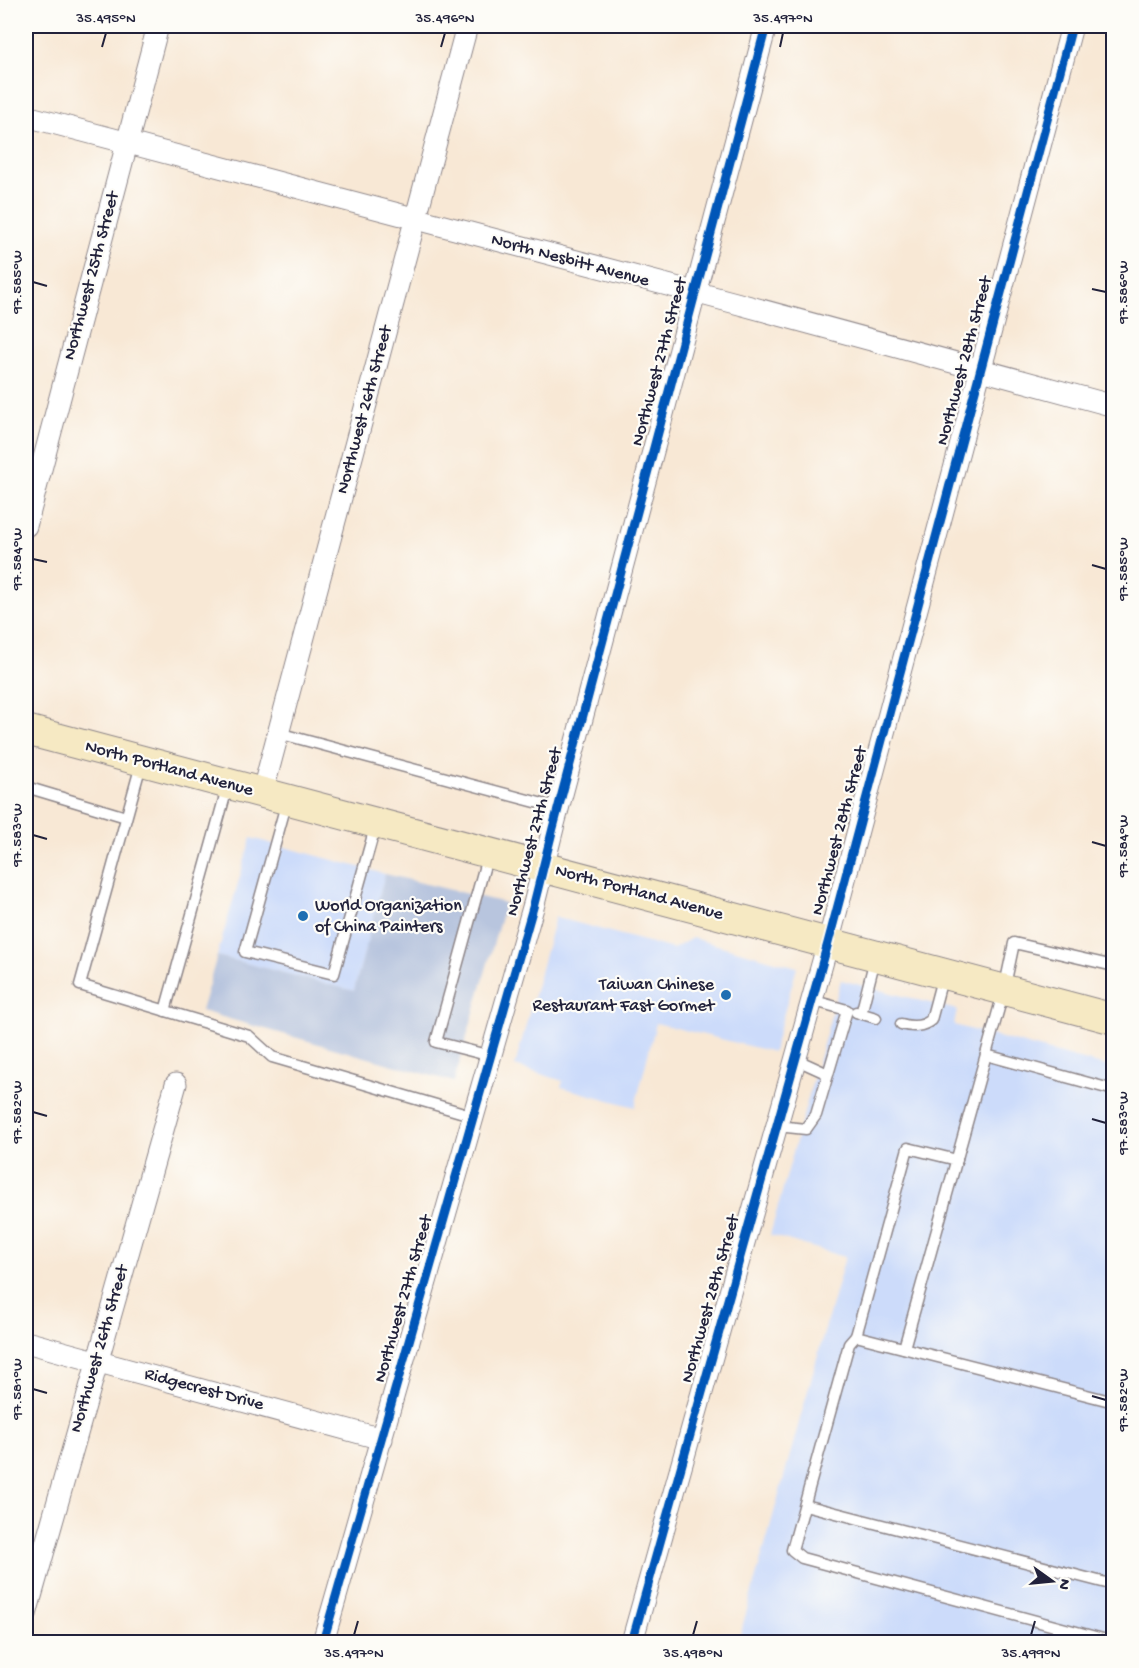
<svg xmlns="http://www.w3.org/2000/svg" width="1139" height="1668" font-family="'Gochi Hand',sans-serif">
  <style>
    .built { fill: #ccdbfa }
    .industrial { fill: #b8c5de }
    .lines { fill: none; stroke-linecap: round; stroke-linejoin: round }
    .service-casing { stroke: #8d8588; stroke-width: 13 }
    .minor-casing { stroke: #8d8588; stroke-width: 23 }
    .secondary-casing { stroke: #8d8588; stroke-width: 32 }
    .service { stroke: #fff; stroke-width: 10 }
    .minor { stroke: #fff; stroke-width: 21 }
    .secondary { stroke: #f6e9c3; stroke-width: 30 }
    .cycleway-casing { stroke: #fdfcf7; stroke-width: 13 }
    .cycleway { stroke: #0057b8; stroke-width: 9 }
    .ticks { fill: none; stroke: #22223b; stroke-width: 2 }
    .poi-dot { fill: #1f6fb2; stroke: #fdfcf7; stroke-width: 2 }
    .labels { text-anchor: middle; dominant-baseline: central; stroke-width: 4.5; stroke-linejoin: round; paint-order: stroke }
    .street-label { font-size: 18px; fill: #22223b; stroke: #fdfcf7 }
    .poi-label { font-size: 18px; fill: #22223b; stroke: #fdfcf7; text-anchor: start }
    .neatline { fill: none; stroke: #22223b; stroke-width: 2 }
    .ticks-label { font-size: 15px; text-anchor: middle; fill: #22223b }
  </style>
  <rect width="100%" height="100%" fill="#fdfcf7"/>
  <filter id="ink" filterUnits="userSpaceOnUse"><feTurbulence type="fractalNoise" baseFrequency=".0167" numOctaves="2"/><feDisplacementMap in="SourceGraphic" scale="12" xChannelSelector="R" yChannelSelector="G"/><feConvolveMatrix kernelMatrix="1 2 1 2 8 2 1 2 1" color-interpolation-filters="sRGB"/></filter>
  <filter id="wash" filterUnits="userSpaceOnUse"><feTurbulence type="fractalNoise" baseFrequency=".008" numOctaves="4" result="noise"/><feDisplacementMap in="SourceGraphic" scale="24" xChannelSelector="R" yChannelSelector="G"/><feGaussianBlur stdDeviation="1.35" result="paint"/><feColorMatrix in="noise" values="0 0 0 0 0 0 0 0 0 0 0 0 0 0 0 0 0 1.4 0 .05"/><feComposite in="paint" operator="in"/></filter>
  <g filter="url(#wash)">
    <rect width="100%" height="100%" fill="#f8e8d5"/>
    <g class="built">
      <polygon points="251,838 385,874 354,991 217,956"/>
      <polygon points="555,917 673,949 692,938 797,967 773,1052 656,1023 635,1107 561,1087 563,1081 515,1066"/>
      <polygon points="841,980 957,1010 954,1025 1113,1068 1113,1642 738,1642 845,1257 770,1235"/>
    </g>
    <polygon class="industrial" points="385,874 505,903 454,1082 201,1011 217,956 354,991"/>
  </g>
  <g filter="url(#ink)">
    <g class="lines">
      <defs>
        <g id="service">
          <polyline points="278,733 558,808"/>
          <polyline points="142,761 80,985 249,1036 272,1057 474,1116"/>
          <polyline points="26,787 126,817"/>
          <polyline points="287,801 245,952 334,974 376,824"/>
          <polyline points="488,854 436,1042 491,1056"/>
          <polyline points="165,1011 228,785"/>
          <polyline points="856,1012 876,1018"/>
          <polyline points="861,1014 875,959"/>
          <path d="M 901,1024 C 911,1027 923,1027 931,1020 L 943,975"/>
          <polyline points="986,1055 1114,1090"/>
          <polyline points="795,1059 828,1074"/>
          <polyline points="777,1126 806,1129 816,1115 847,1010 811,1000"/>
          <polyline points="856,1336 908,1148 957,1160"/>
          <polyline points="904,1348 1004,990 1014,943 1114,966"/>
          <polyline points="1114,1402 856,1336 849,1344 792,1550 802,1558 1114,1642"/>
          <polyline points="805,1505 1114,1585"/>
        </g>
        <g id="minor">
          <polyline points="26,116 732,302 1114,406"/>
          <polyline points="26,526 158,26"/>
          <polyline points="262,794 467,26"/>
          <polyline points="26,1342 382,1439"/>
          <polyline points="26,1614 176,1084"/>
          <polyline points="323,1642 534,904 553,828 766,26"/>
          <polyline points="632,1642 828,943 1072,26"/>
        </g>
        <polyline id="secondary" points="26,730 1114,1019"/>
      </defs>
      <use href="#service" class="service-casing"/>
      <use href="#minor" class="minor-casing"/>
      <use href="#secondary" class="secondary-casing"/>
      <use href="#service" class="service"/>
      <use href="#minor" class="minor"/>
      <use href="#secondary" class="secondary"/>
      <defs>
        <g id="cycleway">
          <polyline points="323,1642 534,904 553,828 766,26"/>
          <polyline points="632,1642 828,943 1072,26"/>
        </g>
      </defs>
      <use href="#cycleway" class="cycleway-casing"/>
      <use href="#cycleway" class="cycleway"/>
    </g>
  </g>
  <path class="ticks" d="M 102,47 L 106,33M 441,47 L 445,33M 780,47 L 783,33M 33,282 L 47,286M 1092,289 L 1106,292M 33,559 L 47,562M 1092,565 L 1106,569M 33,835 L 47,839M 1092,842 L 1106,846M 33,1112 L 47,1116M 1092,1119 L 1106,1123M 33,1389 L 47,1393M 1092,1396 L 1106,1400M 354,1635 L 358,1621M 693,1635 L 697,1621M 1031,1635 L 1035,1621"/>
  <g class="poi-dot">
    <circle cx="303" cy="916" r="6"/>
    <circle cx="726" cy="995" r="6"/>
  </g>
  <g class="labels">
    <g class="street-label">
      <text transform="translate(570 261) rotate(15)">North Nesbitt Avenue</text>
      <text transform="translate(92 276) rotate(-75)">Northwest 25th Street</text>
      <text transform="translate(965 361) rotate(-75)">Northwest 28th Street</text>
      <text transform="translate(660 362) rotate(-75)">Northwest 27th Street</text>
      <text transform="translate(365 410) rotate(-75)">Northwest 26th Street</text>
      <text transform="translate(169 769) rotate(15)">North Portland Avenue</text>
      <text transform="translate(840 831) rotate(-75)">Northwest 28th Street</text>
      <text transform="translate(535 832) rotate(-75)">Northwest 27th Street</text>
      <text transform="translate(639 893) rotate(15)">North Portland Avenue</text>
      <text transform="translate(404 1299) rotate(-74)">Northwest 27th Street</text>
      <text transform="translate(711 1299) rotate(-74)">Northwest 28th Street</text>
      <text transform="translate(100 1349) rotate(-74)">Northwest 26th Street</text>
      <text transform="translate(204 1390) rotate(15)">Ridgecrest Drive</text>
    </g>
    <g class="poi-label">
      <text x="315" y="906">World Organization<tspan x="315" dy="21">of China Painters</tspan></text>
      <text x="714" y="985" text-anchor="end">Taiwan Chinese<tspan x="714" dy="21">Restaurant Fast Gormet</tspan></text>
    </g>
  </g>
  <rect width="1139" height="1668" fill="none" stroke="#fdfcf7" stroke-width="66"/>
  <g transform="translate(1052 1581) rotate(105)" stroke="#fdfcf7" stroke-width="4.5" paint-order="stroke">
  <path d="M0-4.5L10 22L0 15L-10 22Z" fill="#22223b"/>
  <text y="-9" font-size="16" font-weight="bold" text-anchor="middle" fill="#22223b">N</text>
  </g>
  <rect x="33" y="33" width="1073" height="1602" class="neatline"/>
  <g class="ticks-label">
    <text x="106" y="22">35.495°N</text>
    <text x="445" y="22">35.496°N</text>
    <text x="783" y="22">35.497°N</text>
    <text transform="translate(16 282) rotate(-90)" y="5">97.585°W</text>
    <text transform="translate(1122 292) rotate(-90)" y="5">97.586°W</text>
    <text transform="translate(16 559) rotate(-90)" y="5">97.584°W</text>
    <text transform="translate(1122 569) rotate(-90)" y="5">97.585°W</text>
    <text transform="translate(16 835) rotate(-90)" y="5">97.583°W</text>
    <text transform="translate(1122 846) rotate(-90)" y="5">97.584°W</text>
    <text transform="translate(16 1112) rotate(-90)" y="5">97.582°W</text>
    <text transform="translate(1122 1123) rotate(-90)" y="5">97.583°W</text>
    <text transform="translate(16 1389) rotate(-90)" y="5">97.581°W</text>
    <text transform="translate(1122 1400) rotate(-90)" y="5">97.582°W</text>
    <text x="354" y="1657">35.497°N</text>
    <text x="693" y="1657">35.498°N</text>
    <text x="1031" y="1657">35.499°N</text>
  </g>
</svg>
